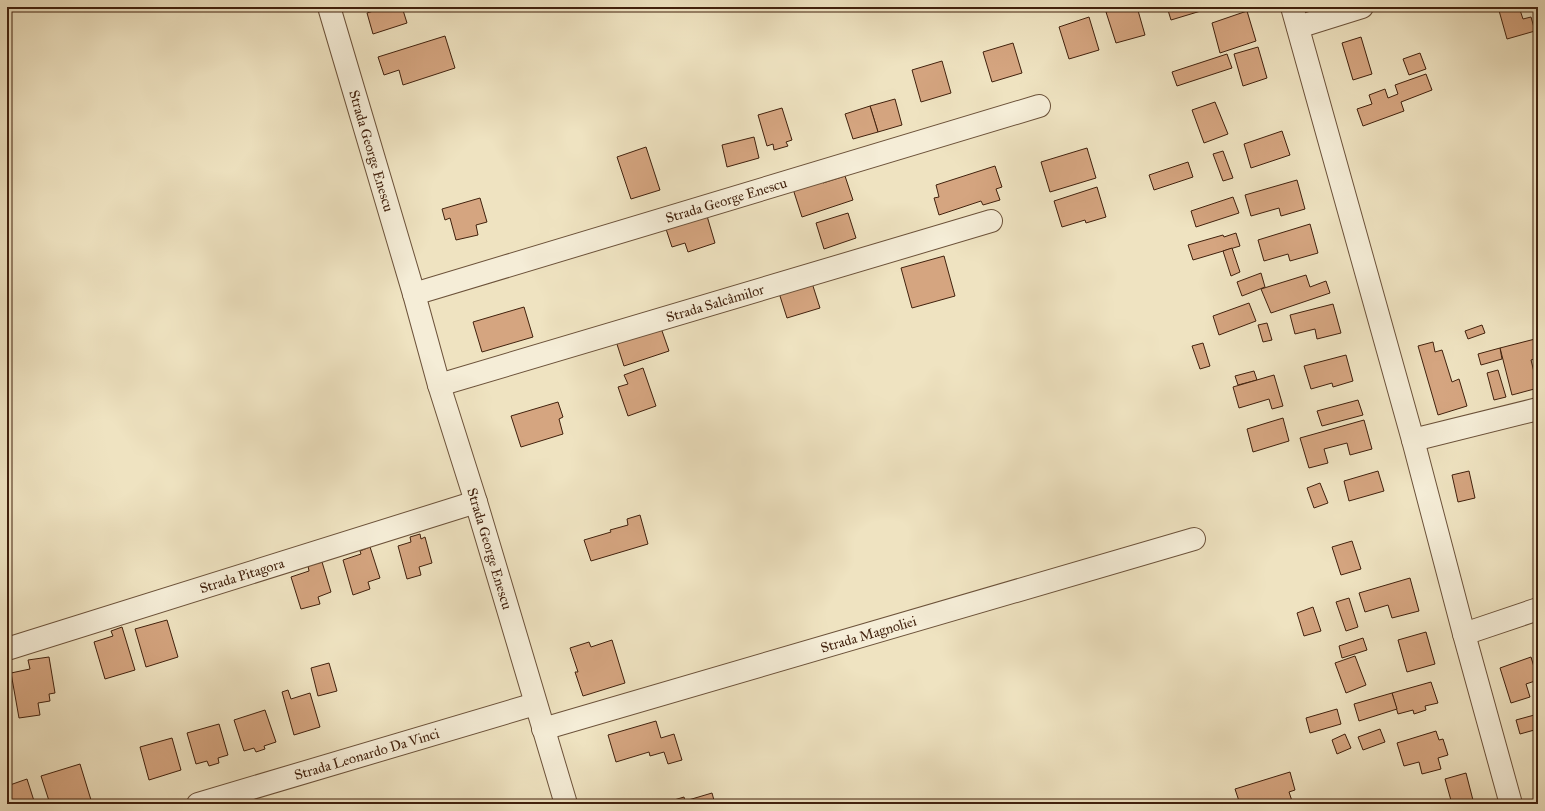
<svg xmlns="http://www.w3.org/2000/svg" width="1545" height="811" font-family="'IM FELL Great Primer',serif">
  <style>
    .building { fill: #d5a580; stroke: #41210d }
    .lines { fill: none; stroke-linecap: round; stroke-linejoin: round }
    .minor-casing { stroke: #6c523a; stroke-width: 24 }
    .minor { stroke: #f5edd7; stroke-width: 22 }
    .labels { text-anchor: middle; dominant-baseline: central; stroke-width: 3; stroke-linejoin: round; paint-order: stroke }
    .street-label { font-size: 14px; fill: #41210d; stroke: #f5edd7 }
  </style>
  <rect width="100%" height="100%" fill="#efe3c1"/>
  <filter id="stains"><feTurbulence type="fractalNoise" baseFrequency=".005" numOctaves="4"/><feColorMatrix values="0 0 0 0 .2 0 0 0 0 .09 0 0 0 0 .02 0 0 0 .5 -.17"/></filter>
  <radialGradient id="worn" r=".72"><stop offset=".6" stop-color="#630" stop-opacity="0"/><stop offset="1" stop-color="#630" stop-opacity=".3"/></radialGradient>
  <g class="building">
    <polygon points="386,7 402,7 407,23 373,34 367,13"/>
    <polygon points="1123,7 1137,7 1145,35 1116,43 1106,12"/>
    <polygon points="1167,7 1214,7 1171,20"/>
    <polygon points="1498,7 1519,7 1523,19 1531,17 1535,31 1507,39"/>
    <polygon points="1247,11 1256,41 1220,53 1212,23"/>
    <polygon points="1089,17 1099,50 1069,59 1059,27"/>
    <polygon points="445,36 455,68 403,85 399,70 384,75 378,57"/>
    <polygon points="1361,37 1372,74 1353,80 1342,43"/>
    <polygon points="1013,43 1022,73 992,82 983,52"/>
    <polygon points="1258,47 1267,78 1243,86 1234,54"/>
    <polygon points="1420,53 1426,69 1409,75 1403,59"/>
    <polygon points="1227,54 1232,68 1177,86 1172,72"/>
    <polygon points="942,61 951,93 921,102 912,70"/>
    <polygon points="1426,74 1432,90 1401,102 1404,111 1363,126 1357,109 1372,104 1369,95 1385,89 1388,98 1398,94 1395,85"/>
    <polygon points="895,99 902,125 878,132 870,106"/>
    <polygon points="1215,102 1228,134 1204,143 1192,110"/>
    <polygon points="870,106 878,132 853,139 845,114"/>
    <polygon points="782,108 792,140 786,142 788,146 774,150 773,144 767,146 758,115"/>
    <polygon points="1282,131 1290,155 1251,168 1244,144"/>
    <polygon points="754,137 759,158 727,167 722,145"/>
    <polygon points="646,147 660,190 631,199 617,157"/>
    <polygon points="1087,148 1096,178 1050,192 1041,162"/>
    <polygon points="1223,151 1233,178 1223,181 1213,154"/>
    <polygon points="1188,162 1193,177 1154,190 1149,175"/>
    <polygon points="995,166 1002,187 996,189 1000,200 983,205 981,201 939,215 934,198 939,197 936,185"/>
    <polygon points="845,176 853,200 802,217 793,189 822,179 823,183"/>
    <polygon points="1297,180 1305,209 1281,216 1279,208 1251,216 1245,195"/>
    <polygon points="1097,187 1106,217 1086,223 1085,220 1062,227 1054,201"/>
    <polygon points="1233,197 1239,213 1196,227 1191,211"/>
    <polygon points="480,198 487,222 476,225 478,235 456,240 450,218 445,220 442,209"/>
    <polygon points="848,213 856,238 824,249 816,223"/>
    <polygon points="707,216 715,243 688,252 685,243 672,247 666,229"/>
    <polygon points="1310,224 1318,253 1290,261 1288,254 1264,261 1258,240"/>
    <polygon points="1236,233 1240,246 1193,260 1188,245 1223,235 1224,237"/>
    <polygon points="1232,248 1240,272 1231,276 1223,251"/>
    <polygon points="944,256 955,296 912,308 901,268"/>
    <polygon points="1261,273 1265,287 1242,296 1237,282"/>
    <polygon points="1306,275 1310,287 1326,281 1330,293 1271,313 1261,289"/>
    <polygon points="812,283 820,308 787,318 779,293"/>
    <polygon points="1249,303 1256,321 1219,335 1213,316"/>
    <polygon points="1333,304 1341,333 1317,339 1315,329 1295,334 1290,315"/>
    <polygon points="524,307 533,337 482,352 473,322"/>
    <polygon points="1538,308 1538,321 1534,309"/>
    <polygon points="1267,323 1272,340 1263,342 1258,325"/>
    <polygon points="1482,325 1485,333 1468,339 1465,331"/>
    <polygon points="661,328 669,351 624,366 615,338"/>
    <polygon points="1535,339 1538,358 1531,360 1538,388 1512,395 1500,348"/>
    <polygon points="1433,342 1435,352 1442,350 1452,382 1459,379 1467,406 1438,415 1418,346"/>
    <polygon points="1203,343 1210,366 1200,369 1192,346"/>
    <polygon points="1500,348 1502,359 1481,365 1478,354"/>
    <polygon points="1346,355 1353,381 1333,387 1332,383 1311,389 1304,366"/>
    <polygon points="643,368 656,406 628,416 618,387 628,384 624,375"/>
    <polygon points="1498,370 1506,397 1494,400 1487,373"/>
    <polygon points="1254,371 1257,380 1238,385 1235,376"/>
    <polygon points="1274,375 1283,406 1272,409 1269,399 1239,408 1233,387"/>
    <polygon points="1358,400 1363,415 1322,426 1317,411"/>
    <polygon points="558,402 563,417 559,419 563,434 521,447 511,416"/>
    <polygon points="1283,418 1289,441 1253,452 1247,429"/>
    <polygon points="1364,420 1372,449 1350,455 1347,443 1324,449 1328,463 1309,468 1300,438"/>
    <polygon points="1378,471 1384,491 1349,501 1344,481"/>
    <polygon points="1469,471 1475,498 1458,502 1452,475"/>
    <polygon points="1320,483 1328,503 1314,508 1307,488"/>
    <polygon points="640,515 648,544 591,561 584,540 611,532 610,530 628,525 627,519"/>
    <polygon points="420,534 421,539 425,537 432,563 419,567 421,575 407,579 398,546 411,542 410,537"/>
    <polygon points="1352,541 1361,569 1341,575 1332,547"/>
    <polygon points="370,547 380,578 368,582 370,589 353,595 343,560 361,554 360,551"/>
    <polygon points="322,562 331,592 318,597 320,604 301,609 291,577 309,571 308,566"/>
    <polygon points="1410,578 1419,611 1392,618 1388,605 1365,612 1359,593"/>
    <polygon points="1349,598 1358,627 1346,631 1336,602"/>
    <polygon points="1313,607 1321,631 1304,636 1297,613"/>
    <polygon points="167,620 178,657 146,667 135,629"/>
    <polygon points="122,627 135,670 105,679 94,642 113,636 111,631"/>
    <polygon points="1426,632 1435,664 1407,672 1398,640"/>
    <polygon points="1363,638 1367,650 1342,658 1339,646"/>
    <polygon points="612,640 625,683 583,696 575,672 578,672 570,648 589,642 591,647"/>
    <polygon points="1355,656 1366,685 1346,693 1335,663"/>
    <polygon points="49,657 55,693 49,694 50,701 38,703 40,715 19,718 11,673 30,669 28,660"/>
    <polygon points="1531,657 1538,680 1526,684 1530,697 1511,703 1500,668"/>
    <polygon points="329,663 337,691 318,696 311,668"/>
    <polygon points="1431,682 1438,703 1425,706 1426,710 1414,714 1413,710 1398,714 1392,693"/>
    <polygon points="288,690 291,699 310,693 320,727 294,735 282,692"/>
    <polygon points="1392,693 1397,709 1359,721 1354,704"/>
    <polygon points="1337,709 1341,724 1310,733 1306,718"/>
    <polygon points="265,710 276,742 264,746 265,749 256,752 254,748 244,751 234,720"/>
    <polygon points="1538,714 1538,729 1520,734 1516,720"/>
    <polygon points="656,721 661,738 674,734 682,760 668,764 664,752 650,756 649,752 616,762 608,735"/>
    <polygon points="219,724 228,755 218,758 219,763 209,766 207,761 196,764 187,733"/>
    <polygon points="1380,729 1385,742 1363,750 1358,737"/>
    <polygon points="1436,731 1439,740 1443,739 1448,755 1438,758 1441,769 1422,774 1419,762 1404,766 1397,743"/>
    <polygon points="1345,734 1351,748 1337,754 1332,740"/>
    <polygon points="172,738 181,770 149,780 140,747"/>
    <polygon points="80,764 91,800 78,804 50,804 41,776"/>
    <polygon points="1290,772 1295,790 1289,792 1293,804 1240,804 1235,789"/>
    <polygon points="1466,773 1474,804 1452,804 1445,779"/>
    <polygon points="27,779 35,804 7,804 7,786"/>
    <polygon points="712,793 715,804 675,804 674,800 684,797 685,801"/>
    <polygon points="733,800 734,804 721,804"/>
  </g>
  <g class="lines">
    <defs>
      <g id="minor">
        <path id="s1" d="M 329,7 L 414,294 L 439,385 L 476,502 L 566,804"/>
        <polyline points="1292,7 1413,440 1464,634 1511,804"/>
        <polyline points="1298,27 1362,7"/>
        <path id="s2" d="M 414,294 L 1039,106"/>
        <path id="s3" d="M 439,385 L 991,221"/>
        <polyline points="1413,440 1538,409"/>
        <polyline points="1464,634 1538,609"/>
        <path id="s4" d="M 7,649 L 476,502"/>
        <path id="s5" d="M 543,729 L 1194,539"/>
        <path id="s6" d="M 198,804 L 535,704"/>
      </g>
    </defs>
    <use href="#minor" class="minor-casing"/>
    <use href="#minor" class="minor"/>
  </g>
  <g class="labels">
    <g class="street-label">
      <text stroke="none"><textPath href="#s1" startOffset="150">Strada George Enescu</textPath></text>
      <text stroke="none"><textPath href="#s2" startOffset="326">Strada George Enescu</textPath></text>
      <text stroke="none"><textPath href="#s3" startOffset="288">Strada Salcâmilor</textPath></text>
      <text stroke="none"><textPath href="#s1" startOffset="565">Strada George Enescu</textPath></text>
      <text stroke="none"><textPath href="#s4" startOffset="246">Strada Pitagora</textPath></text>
      <text stroke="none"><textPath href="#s5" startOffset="339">Strada Magnoliei</textPath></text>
      <text stroke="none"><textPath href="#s6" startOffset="176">Strada Leonardo Da Vinci</textPath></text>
    </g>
  </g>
  <rect width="1545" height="811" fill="none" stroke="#efe3c1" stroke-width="24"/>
  <rect x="8" y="8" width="1529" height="795" fill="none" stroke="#41210d" stroke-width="2"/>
  <rect x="12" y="12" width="1521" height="787" fill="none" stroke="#41210d"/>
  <rect width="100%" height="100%" filter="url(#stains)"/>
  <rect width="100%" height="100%" fill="url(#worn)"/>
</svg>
